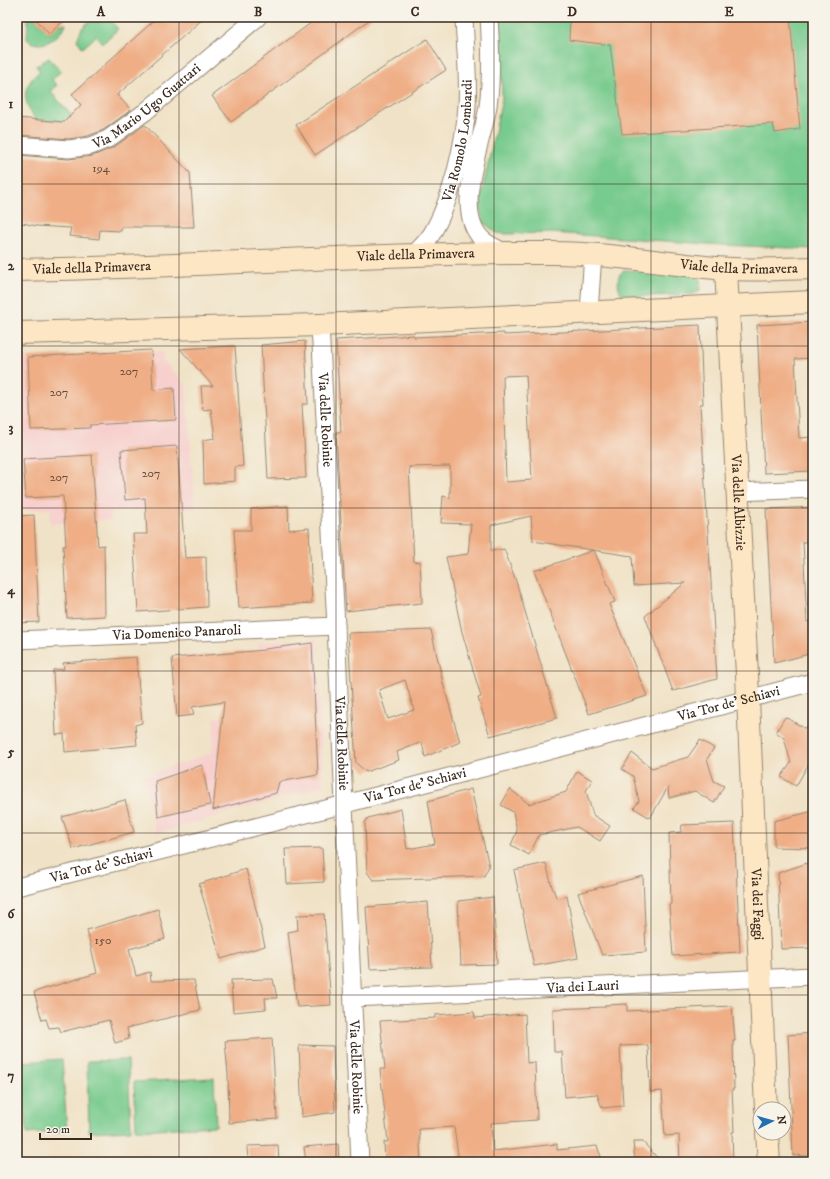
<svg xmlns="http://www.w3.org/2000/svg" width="830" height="1179" font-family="'IM FELL DW Pica',serif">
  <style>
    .built { fill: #f7d0ce }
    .green { fill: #78cb8e; stroke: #5a7a56 }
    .building { fill: #efae86; fill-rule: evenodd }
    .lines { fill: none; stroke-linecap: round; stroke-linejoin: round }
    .street-casing { stroke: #968672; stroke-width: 19 }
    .secondary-casing { stroke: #968672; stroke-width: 24 }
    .street { stroke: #fff; stroke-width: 17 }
    .secondary { stroke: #fce6c4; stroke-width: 22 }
    .grid { fill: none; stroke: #3b2a1e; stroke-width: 1; stroke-opacity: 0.55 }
    .labels { text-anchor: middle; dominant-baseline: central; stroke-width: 4; stroke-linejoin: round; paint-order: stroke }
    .number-label { font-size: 12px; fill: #684b38 }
    .street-label { font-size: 14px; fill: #3b2a1e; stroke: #f7f3e8 }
    .neatline { fill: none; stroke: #3b2a1e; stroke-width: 1.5 }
    .grid-label { font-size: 13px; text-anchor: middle; font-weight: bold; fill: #3b2a1e }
  </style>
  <rect width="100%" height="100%" fill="#f7f3e8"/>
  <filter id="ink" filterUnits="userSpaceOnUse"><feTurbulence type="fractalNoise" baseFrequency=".025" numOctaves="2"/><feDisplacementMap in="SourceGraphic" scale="8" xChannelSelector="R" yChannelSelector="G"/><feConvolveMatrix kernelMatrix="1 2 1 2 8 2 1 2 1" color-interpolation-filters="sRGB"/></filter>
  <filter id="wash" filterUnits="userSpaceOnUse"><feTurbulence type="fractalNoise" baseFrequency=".012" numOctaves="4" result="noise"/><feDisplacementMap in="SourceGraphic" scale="16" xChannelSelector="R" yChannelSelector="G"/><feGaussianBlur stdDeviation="0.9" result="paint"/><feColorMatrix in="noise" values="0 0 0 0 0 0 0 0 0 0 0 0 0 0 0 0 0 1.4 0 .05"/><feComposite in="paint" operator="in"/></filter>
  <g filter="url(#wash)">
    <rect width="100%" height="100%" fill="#f0e2c6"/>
    <g class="built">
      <polygon points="163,352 163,361 186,385 195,508 110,512 111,520 50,524 51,509 17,510 17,357"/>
      <polygon points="317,639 323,786 156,834 144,776 212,753 215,718 263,711 258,643"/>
    </g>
    <g class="green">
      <path d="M 28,17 L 34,17 L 49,34 L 60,24 L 66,24 C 60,37 41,52 27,39 Z"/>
      <polygon points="94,17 116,17 111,21 118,29 103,43 96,36 83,48 77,40 82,28"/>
      <polygon points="500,17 813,17 813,249 722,245 552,233 505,234 497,233 484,223 480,210 480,202 502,99"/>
      <path d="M 49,58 L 61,71 L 52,80 L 57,85 L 51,92 L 71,115 L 64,122 L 36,120 C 22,101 21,87 40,71 L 36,66 Z"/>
      <path d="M 625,270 L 693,273 L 700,278 L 700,290 L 694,294 L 624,297 C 617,290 615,274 625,270 Z"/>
      <polygon points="62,1059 67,1131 27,1134 21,1062"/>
      <polygon points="128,1060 131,1130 89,1132 87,1061"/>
      <polygon points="214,1078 216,1126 136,1130 134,1082"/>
    </g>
    <g id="blocks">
      <g class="building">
        <polygon points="34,17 68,17 49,34"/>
        <polygon points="158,17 205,17 117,95 131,110 103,130 88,136 69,139 17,135 17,118 64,122 81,105 72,94"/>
        <polygon points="319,17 373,17 231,122 212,96"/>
        <polygon points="570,17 790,17 800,129 775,133 773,124 622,134 610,45 569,40"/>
        <polygon points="427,39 446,70 315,155 296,125"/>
        <polygon points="145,125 190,173 194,227 121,227 121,231 100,230 99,239 69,236 71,228 37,226 17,222 17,155 68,159 93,156 114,147"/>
        <polygon points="813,322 813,358 795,359 799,438 813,437 813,471 764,473 757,325"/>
        <path d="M 700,325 L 703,404 L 700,404 L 717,679 L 673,691 L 645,616 L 685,583 L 634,586 L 632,556 L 533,541 L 531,516 L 491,525 L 491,551 L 504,549 L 515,578 L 557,718 L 490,736 L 478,698 L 481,697 L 462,632 L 446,557 L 468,554 L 471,524 L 441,523 L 443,496 L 450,498 L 450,466 L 409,467 L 414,562 L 420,561 L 422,603 L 346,611 L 336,432 L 341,432 L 336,340 L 414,335 L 414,337 L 504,333 L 504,335 ZM 526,375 L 532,480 L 506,482 L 503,376 Z"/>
        <polygon points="305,341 308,404 302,404 306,478 268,479 261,345"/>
        <polygon points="235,346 243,466 235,467 235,481 204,484 203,440 215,438 211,409 203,410 201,386 213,386 180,349"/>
        <polygon points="151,350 153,390 174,388 176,420 90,425 90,428 31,430 28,357"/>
        <polygon points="177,446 185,558 206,557 207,607 138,612 133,534 147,534 145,498 125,500 121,450"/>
        <polygon points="92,455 98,546 104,545 105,616 67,618 63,546 66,546 63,496 26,498 23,459"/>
        <polygon points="288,506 289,530 309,528 312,603 239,608 234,530 251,530 251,509"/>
        <polygon points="813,507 813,541 803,542 807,622 813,620 813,653 774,663 766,509"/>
        <polygon points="34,515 39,622 17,623 17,516"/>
        <polygon points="594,550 615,602 609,604 647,696 589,714 534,571"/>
        <path d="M 431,630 L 444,687 L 460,742 L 425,757 L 422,742 L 397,752 L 399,760 L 366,772 L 356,763 L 348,633 ZM 405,680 L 414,710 L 388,719 L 379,690 Z"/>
        <polygon points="312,643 318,775 279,782 276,793 213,810 224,702 192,707 194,715 177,717 172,658 265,650 265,649"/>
        <polygon points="136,657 142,723 135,725 137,745 65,752 64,734 56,735 53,670 64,669 63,663"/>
        <polygon points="785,717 804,728 813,725 813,756 796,786 781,777 791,763 784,738 776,732"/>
        <polygon points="700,740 714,748 707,759 714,781 724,786 714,803 695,791 669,798 668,787 650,818 634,808 639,801 633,776 622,769 632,753 652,768 688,757"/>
        <polygon points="202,765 210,805 158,817 155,781"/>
        <polygon points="577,771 592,780 586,791 593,815 610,826 600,841 577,827 539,835 529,855 511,845 517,831 513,812 501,805 510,789 529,804 566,792"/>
        <polygon points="471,789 489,866 484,876 373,880 367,872 365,823 368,818 401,809 407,849 435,844 428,801"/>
        <polygon points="125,800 134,832 73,849 62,817"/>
        <polygon points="813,811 813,848 774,847 774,821"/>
        <polygon points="734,823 740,952 673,956 669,904 671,904 669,833 681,832 682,825"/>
        <polygon points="322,848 324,882 287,884 285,849"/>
        <polygon points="813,861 813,948 781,949 778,873"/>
        <polygon points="546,863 552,887 557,899 567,896 578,958 534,966 514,870"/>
        <polygon points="246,869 265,946 221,959 199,884"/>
        <polygon points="643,876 646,952 602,955 578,893"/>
        <polygon points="493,897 497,964 461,965 458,901"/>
        <polygon points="428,902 432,967 370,969 366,907"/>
        <polygon points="158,909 165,939 129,949 136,976 150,972 151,981 194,980 200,1010 127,1028 129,1039 115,1043 109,1020 61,1032 59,1027 49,1028 46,1019 42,1020 34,992 97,973 87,930"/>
        <polygon points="324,914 331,1005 297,1007 288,932 298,930 297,915"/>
        <polygon points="273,979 277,998 265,998 266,1009 233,1012 231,980"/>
        <polygon points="627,1004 627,1011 732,1006 735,1041 733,1041 734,1089 732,1089 734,1132 732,1132 733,1162 680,1162 679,1135 665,1136 662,1091 650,1092 648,1045 620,1046 623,1106 602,1108 597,1094 565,1097 562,1052 554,1052 553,1009 606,1007 605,1005"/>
        <polygon points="474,1012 475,1018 525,1014 527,1063 535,1062 537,1120 491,1123 493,1151 557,1144 557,1150 597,1146 603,1162 459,1162 454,1127 419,1129 421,1162 385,1162 384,1142 388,1142 380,1069 385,1069 380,1021 435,1018 435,1015"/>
        <polygon points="813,1033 813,1155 793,1156 788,1035"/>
        <polygon points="272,1038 277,1119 229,1123 228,1074 225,1041"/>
        <polygon points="299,1045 333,1046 335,1112 302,1117"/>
        <polygon points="633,1142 643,1142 661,1162 635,1162"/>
        <polygon points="338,1144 339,1162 306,1162 304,1147"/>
        <polygon points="278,1145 279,1162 248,1162 247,1146"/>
      </g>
    </g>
  </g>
  <g filter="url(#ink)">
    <use href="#blocks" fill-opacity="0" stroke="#968672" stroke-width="1"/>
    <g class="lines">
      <defs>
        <g id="street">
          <path d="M 489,17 C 491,47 492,76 488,106 C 483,142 452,209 482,239 C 488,245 498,249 506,253"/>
          <path id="s1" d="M 17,145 L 69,149 L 91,146 L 108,139 L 145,112 L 258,17"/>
          <path id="s2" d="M 414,254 C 422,246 430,239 435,228 C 452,197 465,141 467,105 C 469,76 465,46 464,17"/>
          <polyline points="589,312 593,254"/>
          <path id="s3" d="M 320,325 L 336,626 L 360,1162"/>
          <polyline points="736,492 813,489"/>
          <path id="s4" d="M 17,640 L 336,626"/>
          <path id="s5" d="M 17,887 L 326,809 L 813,682"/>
          <path id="s6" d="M 353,998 L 813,976"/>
        </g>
        <g id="secondary">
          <path id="s7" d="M 726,269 L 747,675 L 766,1109"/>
          <path id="s8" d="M 17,270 C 196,267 374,252 553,253 C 604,253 655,262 705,267 C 741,271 777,269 813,268"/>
          <polyline points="17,333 320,325 813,302"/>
          <polyline points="767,1133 769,1162"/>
        </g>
      </defs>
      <use href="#street" class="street-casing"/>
      <use href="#secondary" class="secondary-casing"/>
      <use href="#street" class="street"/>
      <use href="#secondary" class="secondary"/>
    </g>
  </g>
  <path class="grid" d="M 179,17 L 179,1162M 336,17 L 336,1162M 494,17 L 494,1162M 651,17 L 651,1162M 17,184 L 813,184M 17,346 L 813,346M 17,508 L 813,508M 17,671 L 813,671M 17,833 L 813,833M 17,995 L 813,995"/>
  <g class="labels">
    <g class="number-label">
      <text x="101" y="168">194</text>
      <text x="129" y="371">207</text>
      <text x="59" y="392">207</text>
      <text x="151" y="473">207</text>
      <text x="59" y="477">207</text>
      <text x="103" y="940">150</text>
    </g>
    <g class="street-label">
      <text stroke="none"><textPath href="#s1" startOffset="143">Via Mario Ugo Guattari</textPath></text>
      <text stroke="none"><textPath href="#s2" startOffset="125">Via Romolo Lombardi</textPath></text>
      <text stroke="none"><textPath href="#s8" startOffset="399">Viale della Primavera</textPath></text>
      <text stroke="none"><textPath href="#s8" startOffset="723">Viale della Primavera</textPath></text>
      <text stroke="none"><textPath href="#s8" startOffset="75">Viale della Primavera</textPath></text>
      <text stroke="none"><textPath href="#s3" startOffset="95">Via delle Robinie</textPath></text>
      <text stroke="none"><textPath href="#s7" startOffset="234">Via delle Albizzie</textPath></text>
      <text stroke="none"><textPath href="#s4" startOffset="160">Via Domenico Panaroli</textPath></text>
      <text stroke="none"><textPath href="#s5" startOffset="735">Via Tor de' Schiavi</textPath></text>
      <text stroke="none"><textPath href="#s3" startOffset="419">Via delle Robinie</textPath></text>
      <text stroke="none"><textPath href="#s5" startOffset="411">Via Tor de' Schiavi</textPath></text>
      <text stroke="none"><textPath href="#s5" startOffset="87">Via Tor de' Schiavi</textPath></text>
      <text stroke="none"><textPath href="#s7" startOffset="636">Via dei Faggi</textPath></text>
      <text stroke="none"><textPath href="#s6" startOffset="230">Via dei Lauri</textPath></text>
      <text stroke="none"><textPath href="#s3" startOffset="743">Via delle Robinie</textPath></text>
    </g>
  </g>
  <rect width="830" height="1179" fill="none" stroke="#f7f3e8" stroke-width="44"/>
  <g transform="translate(772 1121) rotate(84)"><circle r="19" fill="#f7f3e8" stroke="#aca397"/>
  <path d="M0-3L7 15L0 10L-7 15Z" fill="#1f6fb2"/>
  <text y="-6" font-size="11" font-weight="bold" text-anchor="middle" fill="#3b2a1e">N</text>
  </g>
  <path d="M40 1133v6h51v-6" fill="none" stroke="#3b2a1e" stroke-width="2"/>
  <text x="46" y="1133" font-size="12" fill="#3b2a1e" stroke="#f7f3e8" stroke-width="3" paint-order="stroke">20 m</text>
  <rect x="22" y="22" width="786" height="1135" class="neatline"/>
  <g class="grid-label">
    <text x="101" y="16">A</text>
    <text x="258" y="16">B</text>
    <text x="415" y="16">C</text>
    <text x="572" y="16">D</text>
    <text x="729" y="16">E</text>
    <text x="11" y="108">1</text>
    <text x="11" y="270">2</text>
    <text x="11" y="432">3</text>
    <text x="11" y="594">4</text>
    <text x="11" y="756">5</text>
    <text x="11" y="918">6</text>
    <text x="11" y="1080">7</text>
  </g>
</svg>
